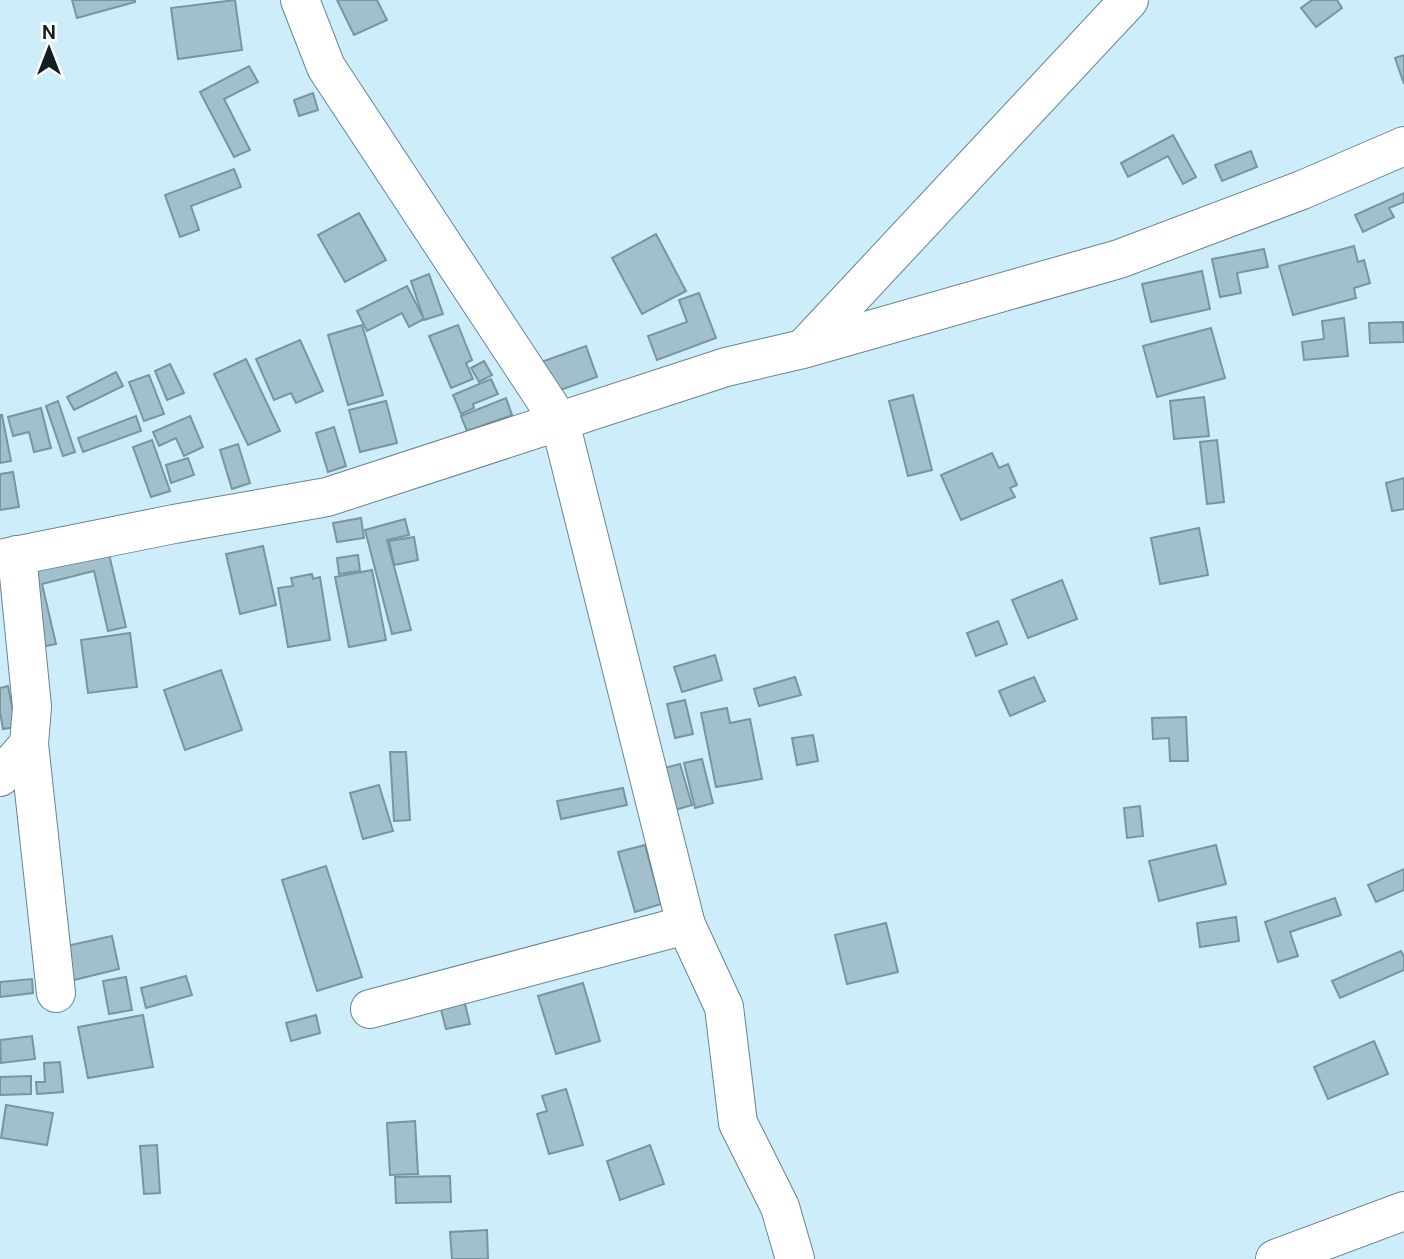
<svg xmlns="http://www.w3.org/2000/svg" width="1404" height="1259" font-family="'DM Sans',sans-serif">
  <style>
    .building { fill: #a2bfcc; stroke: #7895a1; stroke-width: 2 }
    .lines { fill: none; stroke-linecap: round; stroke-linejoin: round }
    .minor-casing { stroke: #698490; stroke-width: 40 }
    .minor { stroke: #fff; stroke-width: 38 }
  </style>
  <rect width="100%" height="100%" fill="#ceedfa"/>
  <g class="building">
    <polygon points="72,0 135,0 135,2 77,18"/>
    <polygon points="235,0 242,50 178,59 171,8"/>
    <polygon points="337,0 377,0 387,20 354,35"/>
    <polygon points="1312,0 1337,0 1342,8 1316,27 1301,8"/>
    <polygon points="1404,55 1404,84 1395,58"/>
    <polygon points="249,66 258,82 224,99 250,150 234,157 200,92"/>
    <polygon points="313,93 318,110 299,116 294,100"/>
    <polygon points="1173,135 1196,177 1183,184 1168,156 1128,177 1121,163"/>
    <polygon points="1251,151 1257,167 1222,181 1215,165"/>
    <polygon points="234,169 241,187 191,206 199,230 180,237 165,195"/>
    <polygon points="1404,193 1404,202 1389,208 1394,217 1363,232 1355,215"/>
    <polygon points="359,213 386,260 345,282 318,235"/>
    <polygon points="656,234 686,291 642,314 612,258"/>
    <polygon points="1354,246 1358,262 1364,260 1370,283 1354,288 1356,298 1293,315 1279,266"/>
    <polygon points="1264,249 1268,267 1237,273 1241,293 1220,297 1212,259"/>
    <polygon points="1202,271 1210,309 1151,322 1142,284"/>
    <polygon points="429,274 443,314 424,320 411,281"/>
    <polygon points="407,286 424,319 409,327 402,313 367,331 357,311"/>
    <polygon points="699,293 716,338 657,360 648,336 687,322 679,300"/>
    <polygon points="1344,318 1348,356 1304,360 1302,342 1324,339 1322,321"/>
    <polygon points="1403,322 1404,342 1370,343 1369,323"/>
    <polygon points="362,325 383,395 348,405 328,335"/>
    <polygon points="458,325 472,360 466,363 473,379 451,388 429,336"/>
    <polygon points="1211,328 1225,378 1157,397 1143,346"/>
    <polygon points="300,340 323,391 296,403 291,393 274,400 256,359"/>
    <polygon points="586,346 597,377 538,398 527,367"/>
    <polygon points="246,359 280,431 248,445 214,374"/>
    <polygon points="484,361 492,375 479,382 471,368"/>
    <polygon points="170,364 184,393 167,400 155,371"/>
    <polygon points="116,372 123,386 74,410 67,397"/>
    <polygon points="149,375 164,414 144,421 129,382"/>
    <polygon points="491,379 498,394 473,404 474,408 461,414 453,395"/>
    <polygon points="913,395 932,470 908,476 889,401"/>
    <polygon points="1204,397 1209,436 1174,439 1170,401"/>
    <polygon points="506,398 512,415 467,431 461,416"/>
    <polygon points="58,401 75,452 63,456 46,406"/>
    <polygon points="386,401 397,443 360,452 349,410"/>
    <polygon points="41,408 51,448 34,452 29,432 13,436 8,417"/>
    <polygon points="0,415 2,415 11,461 0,463"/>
    <polygon points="136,416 141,431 83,452 78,438"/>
    <polygon points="190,416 203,447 184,456 176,438 159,446 153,432"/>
    <polygon points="334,427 346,466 328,472 316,433"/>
    <polygon points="152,440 170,491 151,497 133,447"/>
    <polygon points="1217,440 1224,502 1207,504 1200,442"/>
    <polygon points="238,444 250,483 232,489 220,450"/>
    <polygon points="992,453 999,468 1008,464 1017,485 1010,488 1015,497 961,520 941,475"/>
    <polygon points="188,458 194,475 171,483 166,465"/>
    <polygon points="13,472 19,507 0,510 0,474"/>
    <polygon points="1404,478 1404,509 1392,511 1386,483"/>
    <polygon points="361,518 364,538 337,542 333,523"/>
    <polygon points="405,519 409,535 387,540 411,630 392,634 365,530"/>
    <polygon points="1199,528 1208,575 1160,584 1151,538"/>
    <polygon points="414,537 418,560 394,565 389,541"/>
    <polygon points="263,546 276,605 240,614 226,554"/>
    <polygon points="109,554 126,627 108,631 94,571 42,584 56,644 28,650 10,577"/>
    <polygon points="358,555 360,571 339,574 337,558"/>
    <polygon points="372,570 386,640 349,647 335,577"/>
    <polygon points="312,574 313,579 320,577 330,640 288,647 278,588 293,586 291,578"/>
    <polygon points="1062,580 1077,619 1028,638 1012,600"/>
    <polygon points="998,621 1007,644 976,656 967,633"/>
    <polygon points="130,633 137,687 88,693 81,640"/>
    <polygon points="715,655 722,680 682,692 674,667"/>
    <polygon points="221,670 242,730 185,750 164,690"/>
    <polygon points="795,677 801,695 759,706 754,689"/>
    <polygon points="1034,677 1045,701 1010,716 999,691"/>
    <polygon points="8,686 16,727 3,729 0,712 0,688"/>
    <polygon points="685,700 693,734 675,738 667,704"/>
    <polygon points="727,708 730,723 750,719 762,779 716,787 701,713"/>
    <polygon points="1186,717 1188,761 1170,761 1169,738 1153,739 1152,718"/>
    <polygon points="813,735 818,761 797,765 792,738"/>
    <polygon points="390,752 406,752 410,820 394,821"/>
    <polygon points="702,759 713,803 695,808 684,763"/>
    <polygon points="680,764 692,805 661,814 649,772"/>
    <polygon points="379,785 393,831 363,839 350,793"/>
    <polygon points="623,788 627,805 561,819 557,801"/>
    <polygon points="1140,806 1143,836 1127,838 1124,808"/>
    <polygon points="645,845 661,904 635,912 618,852"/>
    <polygon points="1216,845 1226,884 1159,901 1149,861"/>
    <polygon points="326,866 362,977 317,991 282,880"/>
    <polygon points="1404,869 1404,890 1376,902 1368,885"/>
    <polygon points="1335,898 1341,915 1290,932 1298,956 1278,962 1265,922"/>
    <polygon points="1236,917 1239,941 1200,947 1197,923"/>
    <polygon points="886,923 898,972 847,984 835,935"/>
    <polygon points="112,936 119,969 70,981 62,947"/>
    <polygon points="1401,951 1404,957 1404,970 1340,998 1332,981"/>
    <polygon points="186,976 192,995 146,1008 141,988"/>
    <polygon points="126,977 132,1010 109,1014 103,981"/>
    <polygon points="32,979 33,993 0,997 0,982"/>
    <polygon points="583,983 600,1041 556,1054 538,996"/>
    <polygon points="462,992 470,1024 446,1029 438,998"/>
    <polygon points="143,1015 153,1067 88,1078 78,1027"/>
    <polygon points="316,1015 320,1033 291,1041 286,1023"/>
    <polygon points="32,1036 35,1059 1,1063 0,1040"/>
    <polygon points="1374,1041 1388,1074 1328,1099 1314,1067"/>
    <polygon points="60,1062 63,1092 37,1094 36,1082 45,1082 44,1063"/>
    <polygon points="31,1076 31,1094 0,1095 0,1077"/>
    <polygon points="566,1089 583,1145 549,1154 537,1114 547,1111 542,1096"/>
    <polygon points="6,1105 53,1113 47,1145 1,1138"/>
    <polygon points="415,1121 418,1174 390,1175 387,1123"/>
    <polygon points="157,1145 160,1193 144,1194 140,1146"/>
    <polygon points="650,1145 664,1184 620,1200 607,1161"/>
    <polygon points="450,1176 451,1202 396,1203 395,1177"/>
    <polygon points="487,1230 488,1259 452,1259 450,1232"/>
  </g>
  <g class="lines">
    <defs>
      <g id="minor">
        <polyline points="300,0 326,67 560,422 686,925 724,1007 738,1123 780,1207 795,1259"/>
        <polyline points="805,347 1129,0"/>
        <polyline points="0,559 174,524 327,497 726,367 803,349 1119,259 1302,190 1404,146"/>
        <polyline points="29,744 56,993"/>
        <polyline points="0,777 29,744 32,707 17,555"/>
        <polyline points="370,1009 686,925"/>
        <polyline points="1275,1259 1404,1211"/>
      </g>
    </defs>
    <use href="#minor" class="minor-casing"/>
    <use href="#minor" class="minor"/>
  </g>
  <g transform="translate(49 49)" stroke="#ffffff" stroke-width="5" paint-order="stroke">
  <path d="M0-5L12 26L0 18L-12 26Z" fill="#121d22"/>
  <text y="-10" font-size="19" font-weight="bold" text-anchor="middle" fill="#121d22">N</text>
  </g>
</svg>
